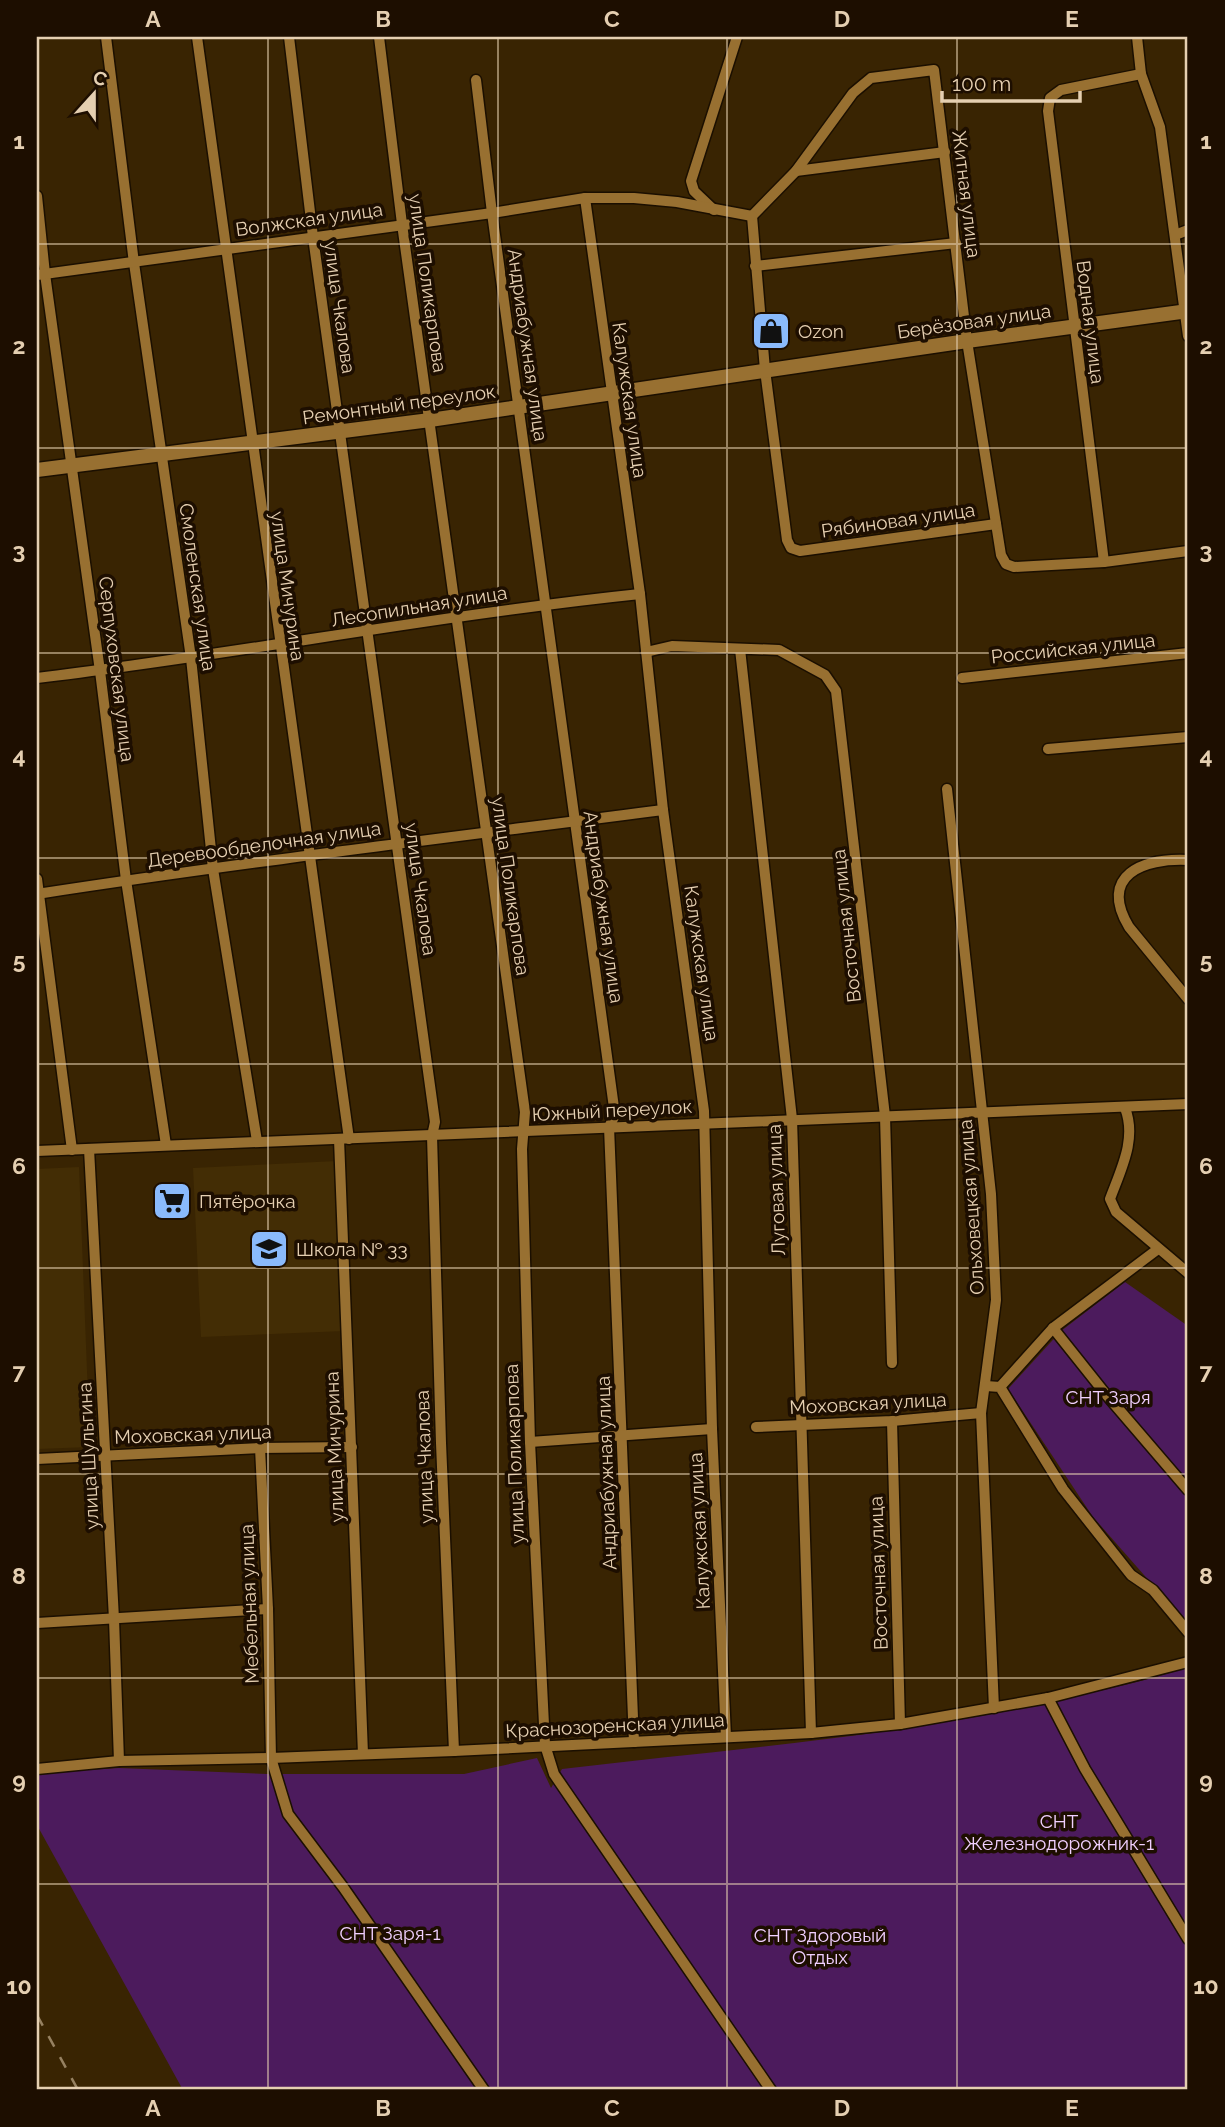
<svg xmlns="http://www.w3.org/2000/svg" width="1225" height="2127" font-family="Raleway,sans-serif">
  <style>
    .built { fill: #432d05 }
    .green { fill: #4c1b5d }
    .lines { fill: none; stroke-linecap: round; stroke-linejoin: round }
    .minor-casing { stroke: #1b0f00; stroke-width: 13 }
    .secondary-casing { stroke: #1b0f00; stroke-width: 17 }
    .minor { stroke: #987031; stroke-width: 10 }
    .secondary { stroke: #987031; stroke-width: 14 }
    .rail { stroke: #968161; stroke-width: 2.5; stroke-dasharray: 12 12; stroke-linecap: butt }
    .grid { fill: none; stroke: #e5cfb1; stroke-width: 2; stroke-opacity: 0.55 }
    .labels { text-anchor: middle; dominant-baseline: central; stroke-width: 7; stroke-linejoin: round; paint-order: stroke }
    .street-label { font-size: 19px; fill: #e5cfb1; stroke: #1d0e00 }
    .poi-label { font-size: 19px; fill: #e5cfb1; stroke: #1d0e00; text-anchor: start }
    .park-label { font-size: 19px; fill: #f1d0ff; stroke: #1d0e00 }
    .neatline { fill: none; stroke: #e5cfb1; stroke-width: 2.5 }
    .grid-label { font-size: 23px; text-anchor: middle; font-weight: bold; fill: #e5cfb1 }
  </style>
  <rect width="100%" height="100%" fill="#392402"/>
  <g class="built">
    <polygon points="337,1161 344,1331 201,1337 193,1168"/>
    <polygon points="79,1167 90,1447 37,1449 37,1169"/>
  </g>
  <g class="green">
    <polygon points="1125,1282 1188,1326 1188,1625 1093,1517 1008,1389 1061,1331"/>
    <path d="M 1188,1667 L 1188,2090 L 183,2090 L 37,1825 L 37,1773 L 119,1768 L 267,1774 L 464,1774 L 537,1758 L 551,1788 L 562,1769 C 732,1749 904,1736 1070,1698 C 1110,1688 1150,1680 1188,1667 Z"/>
  </g>
  <g class="lines">
    <defs>
      <g id="minor">
        <polyline points="106,37 134,263 191,658 213,869 257,1141"/>
        <polyline points="197,37 349,1139"/>
        <polyline points="289,37 313,237 435,1122 432,1136 441,1443 454,1751"/>
        <polyline points="379,37 402,224 525,1112 522,1149 530,1442 545,1745 554,1774 771,2090"/>
        <polyline points="1137,37 1141,74 1160,127 1188,336"/>
        <polyline points="476,80 492,213 615,1115 609,1127 634,1742"/>
        <polyline points="796,171 945,152"/>
        <polyline points="37,196 45,274 100,671 126,880 166,1145"/>
        <polyline points="585,198 640,594 663,810 704,1111 712,1429 726,1737"/>
        <polyline points="714,210 694,191 691,181 737,37"/>
        <polyline points="752,216 796,171 853,93 871,78 934,70 967,341 1001,555 1006,564 1014,567 1104,562 1188,551"/>
        <polyline points="752,216 765,370 787,540 791,548 800,551 996,524"/>
        <polyline points="1175,235 1188,230"/>
        <polyline points="755,266 956,243"/>
        <polyline points="37,275 492,213 585,198 634,198 677,202 752,216"/>
        <polyline points="1104,562 1048,111 1050,98 1061,90 1141,74"/>
        <polyline points="740,649 792,1119 811,1733"/>
        <polyline points="646,652 672,646 779,650 825,675 836,691 885,1116 892,1363"/>
        <path d="M 37,678 C 238,654 438,615 640,594"/>
        <polyline points="962,678 1188,653"/>
        <polyline points="1048,749 1188,737"/>
        <polyline points="947,789 991,1194 996,1300 981,1413 994,1708"/>
        <path d="M 1188,860 C 1143,858 1098,875 1129,927 L 1188,999"/>
        <polyline points="37,879 72,1150"/>
        <path d="M 37,894 C 245,862 454,837 663,810"/>
        <path d="M 1125,1108 C 1137,1139 1121,1169 1110,1199 L 1116,1212 L 1188,1273"/>
        <polyline points="339,1139 363,1754"/>
        <polyline points="89,1149 114,1619 119,1761"/>
        <polyline points="37,1151 1188,1104"/>
        <polyline points="1053,1328 1104,1392 1188,1490"/>
        <polyline points="986,1386 1000,1387 1063,1489 1131,1575 1153,1590 1188,1632"/>
        <polyline points="1000,1387 1053,1328 1158,1249"/>
        <polyline points="892,1421 900,1724"/>
        <polyline points="756,1427 892,1421 981,1413"/>
        <polyline points="530,1442 712,1429"/>
        <polyline points="260,1448 268,1609 271,1758 288,1814 343,1887 484,2090"/>
        <polyline points="37,1459 260,1448 352,1447"/>
        <polyline points="37,1623 268,1609"/>
        <polyline points="1048,1698 1085,1769 1188,1939"/>
        <polyline points="37,1769 119,1761 271,1758 454,1751 811,1733 900,1724 1048,1698 1188,1662"/>
      </g>
      <polyline id="secondary" points="37,470 430,420 967,341 1188,311"/>
    </defs>
    <use href="#minor" class="minor-casing"/>
    <use href="#secondary" class="secondary-casing"/>
    <use href="#minor" class="minor"/>
    <use href="#secondary" class="secondary"/>
    <polyline class="rail" points="37,2015 78,2090"/>
  </g>
  <path class="grid" d="M 268,37 L 268,2090M 498,37 L 498,2090M 727,37 L 727,2090M 957,37 L 957,2090M 37,244 L 1188,244M 37,448 L 1188,448M 37,653 L 1188,653M 37,858 L 1188,858M 37,1064 L 1188,1064M 37,1268 L 1188,1268M 37,1474 L 1188,1474M 37,1678 L 1188,1678M 37,1884 L 1188,1884"/>
  <defs>
    <symbol id="shop-square" viewBox="-11 -11 22 22"><rect x="-9" y="-9" width="18" height="18" rx="4" fill="#8abafc" stroke="#1d0e00"/><path d="M-5-2.5h2.3a2.7 3.5 0 0 1 5.4 0H5L5.5 6h-11ZM-1.5-2.5h3a1.5 2.3 0 0 0-3 0Z" fill="#111"/></symbol>
    <symbol id="supermarket-square" viewBox="-11 -11 22 22"><rect x="-9" y="-9" width="18" height="18" rx="4" fill="#8abafc" stroke="#1d0e00"/><path d="M-6-5.5h2.5l.6 2H6L4.5 2H-2.5L-4.4-4H-6ZM-1.5 3.2a1.3 1.3 0 1 0 .1 0ZM3 3.2a1.3 1.3 0 1 0 .1 0Z" fill="#111"/></symbol>
    <symbol id="school-square" viewBox="-11 -11 22 22"><rect x="-9" y="-9" width="18" height="18" rx="4" fill="#8abafc" stroke="#1d0e00"/><path d="M0-5L7-2L0 1L-7-2ZM-4 1L0 2.5L4 1V4Q0 6-4 4Z" fill="#111"/></symbol>
  </defs>
  <g fill-rule="evenodd">
    <use href="#shop-square" x="749" y="309" width="44" height="44"/>
    <use href="#supermarket-square" x="150" y="1179" width="44" height="44"/>
    <use href="#school-square" x="247" y="1227" width="44" height="44"/>
  </g>
  <g class="labels">
    <g class="street-label">
      <text transform="translate(967 194) rotate(83)">Житная улица</text>
      <text transform="translate(309 219) rotate(-8)">Волжская улица</text>
      <text transform="translate(428 283) rotate(82)">улица Поликарпова</text>
      <text transform="translate(340 307) rotate(82)">улица Чкалова</text>
      <text transform="translate(974 321) rotate(-8)">Берёзовая улица</text>
      <text transform="translate(1091 322) rotate(83)">Водная улица</text>
      <text transform="translate(528 345) rotate(82)">Андриабужная улица</text>
      <text transform="translate(630 400) rotate(82)">Калужская улица</text>
      <text transform="translate(399 404) rotate(-8)">Ремонтный переулок</text>
      <text transform="translate(898 520) rotate(-8)">Рябиновая улица</text>
      <text transform="translate(288 586) rotate(82)">улица Мичурина</text>
      <text transform="translate(198 587) rotate(82)">Смоленская улица</text>
      <text transform="translate(419 606) rotate(-9)">Лесопильная улица</text>
      <text transform="translate(1073 648) rotate(-6)">Российская улица</text>
      <text transform="translate(117 669) rotate(83)">Серпуховская улица</text>
      <text transform="translate(264 844) rotate(-8)">Деревообделочная улица</text>
      <text transform="translate(511 886) rotate(82)">улица Поликарпова</text>
      <text transform="translate(421 889) rotate(82)">улица Чкалова</text>
      <text transform="translate(604 907) rotate(82)">Андриабужная улица</text>
      <text transform="translate(846 926) rotate(-96)">Восточная улица</text>
      <text transform="translate(702 963) rotate(82)">Калужская улица</text>
      <text transform="translate(612 1110) rotate(-3)">Южный переулок</text>
      <text transform="translate(776 1190) rotate(-92)">Луговая улица</text>
      <text transform="translate(971 1207) rotate(-94)">Ольховецкая улица</text>
      <text transform="translate(868 1403) rotate(-3)">Моховская улица</text>
      <text transform="translate(193 1434) rotate(-2)">Моховская улица</text>
      <text transform="translate(334 1447) rotate(-92)">улица Мичурина</text>
      <text transform="translate(514 1454) rotate(-92)">улица Поликарпова</text>
      <text transform="translate(88 1456) rotate(-93)">улица Шульгина</text>
      <text transform="translate(424 1457) rotate(-92)">улица Чкалова</text>
      <text transform="translate(606 1473) rotate(-92)">Андриабужная улица</text>
      <text transform="translate(699 1531) rotate(-93)">Калужская улица</text>
      <text transform="translate(878 1573) rotate(-92)">Восточная улица</text>
      <text transform="translate(249 1604) rotate(-92)">Мебельная улица</text>
      <text transform="translate(615 1725) rotate(-3)">Краснозоренская улица</text>
    </g>
    <g class="poi-label">
      <text x="798" y="331">Ozon</text>
      <text x="199" y="1201">Пятёрочка</text>
      <text x="296" y="1249">Школа № 33</text>
    </g>
    <g class="park-label">
      <text x="1108" y="1397">СНТ Заря</text>
      <text x="1059" y="1821">СНТ<tspan x="1059" dy="22">Железнодорожник-1</tspan></text>
      <text x="390" y="1933">СНТ Заря-1</text>
      <text x="820" y="1935">СНТ Здоровый<tspan x="820" dy="22">Отдых</tspan></text>
    </g>
  </g>
  <rect width="1225" height="2127" fill="none" stroke="#1d0e00" stroke-width="77"/>
  <g transform="translate(94 94) rotate(21)" stroke="#1d0e00" stroke-width="5" paint-order="stroke">
  <path d="M0-5L12 26L0 18L-12 26Z" fill="#e5cfb1"/>
  <text y="-10" font-size="19" font-weight="bold" text-anchor="middle" fill="#e5cfb1">С</text>
  </g>
  <path d="M942 91v10h138v-10" fill="none" stroke="#e5cfb1" stroke-width="3.5"/>
  <text x="952" y="91" font-size="21" fill="#e5cfb1" stroke="#1d0e00" stroke-width="5" paint-order="stroke">100 m</text>
  <rect x="38" y="38" width="1148" height="2050" class="neatline"/>
  <g class="grid-label">
    <text x="153" y="27">A</text>
    <text x="383" y="27">B</text>
    <text x="612" y="27">C</text>
    <text x="842" y="27">D</text>
    <text x="1072" y="27">E</text>
    <text x="19" y="149">1</text>
    <text x="1206" y="149">1</text>
    <text x="19" y="354">2</text>
    <text x="1206" y="354">2</text>
    <text x="19" y="559">3</text>
    <text x="1206" y="559">3</text>
    <text x="19" y="764">4</text>
    <text x="1206" y="764">4</text>
    <text x="19" y="969">5</text>
    <text x="1206" y="969">5</text>
    <text x="19" y="1174">6</text>
    <text x="1206" y="1174">6</text>
    <text x="19" y="1379">7</text>
    <text x="1206" y="1379">7</text>
    <text x="19" y="1584">8</text>
    <text x="1206" y="1584">8</text>
    <text x="19" y="1789">9</text>
    <text x="1206" y="1789">9</text>
    <text x="19" y="1994">10</text>
    <text x="1206" y="1994">10</text>
    <text x="153" y="2116">A</text>
    <text x="383" y="2116">B</text>
    <text x="612" y="2116">C</text>
    <text x="842" y="2116">D</text>
    <text x="1072" y="2116">E</text>
  </g>
</svg>
